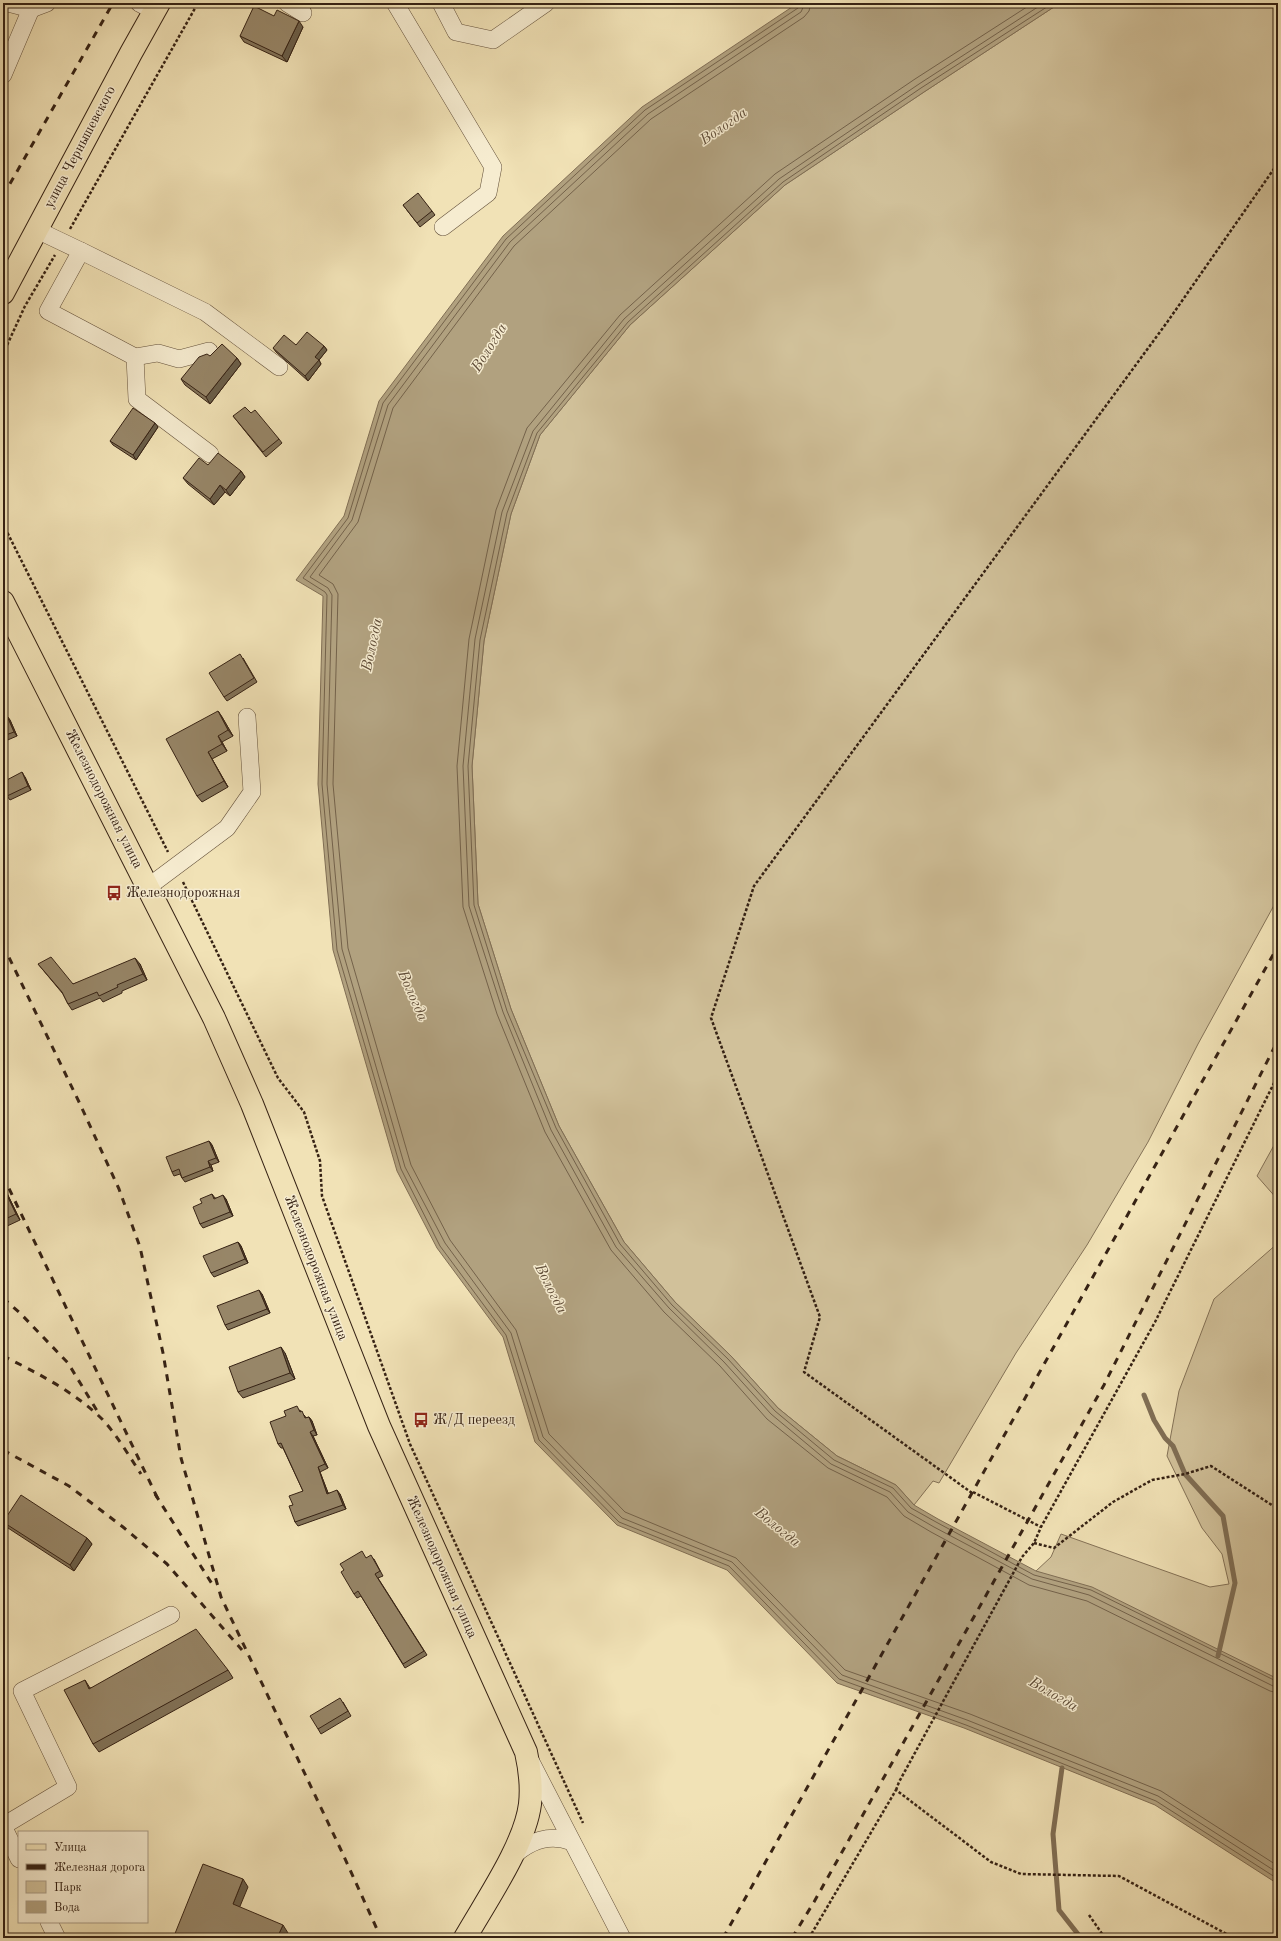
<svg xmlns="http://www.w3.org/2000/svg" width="1281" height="1941" font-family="'Old Standard TT',serif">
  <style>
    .green { fill: #d1c19a; stroke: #847257 }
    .water { fill: #b1a17f; stroke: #806e54 }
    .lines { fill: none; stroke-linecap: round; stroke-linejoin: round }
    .shore { stroke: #74624a; stroke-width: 1 }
    .stream { stroke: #806e54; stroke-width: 5 }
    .minor-casing { stroke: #65523c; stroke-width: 18 }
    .major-casing { stroke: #362214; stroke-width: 24 }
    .path { stroke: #362214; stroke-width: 2.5; stroke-dasharray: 3 2; stroke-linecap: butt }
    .minor { stroke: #f6ecd0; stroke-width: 17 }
    .major { stroke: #f1e2b6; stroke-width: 22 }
    .rail { stroke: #362214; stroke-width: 3; stroke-dasharray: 7 7; stroke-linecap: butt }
    .wall { fill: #827359; stroke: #362214 }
    .shaded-wall { fill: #6a5e49; stroke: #362214 }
    .building { fill: #978668; stroke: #362214 }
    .labels { text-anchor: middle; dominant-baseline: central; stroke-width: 3; stroke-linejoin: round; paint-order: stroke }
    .street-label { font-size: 14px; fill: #362214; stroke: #f6ecd0 }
    .poi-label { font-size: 14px; fill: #362214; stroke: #f6ecd0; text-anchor: start }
    .water-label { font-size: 15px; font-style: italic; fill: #614e39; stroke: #f6ecd0 }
  </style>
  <rect width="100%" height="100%" fill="#f1e2b6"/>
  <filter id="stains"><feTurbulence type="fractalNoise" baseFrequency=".005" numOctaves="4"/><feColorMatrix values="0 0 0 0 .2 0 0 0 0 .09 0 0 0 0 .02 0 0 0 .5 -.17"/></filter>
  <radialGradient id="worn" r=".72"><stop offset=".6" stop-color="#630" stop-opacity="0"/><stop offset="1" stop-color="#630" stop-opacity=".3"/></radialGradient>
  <g class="green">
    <polygon points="1060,3 1278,3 1278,898 1198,1044 1148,1142 1087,1245 1016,1353 939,1483 933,1481 914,1505 896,1485 837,1456 778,1408 731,1356 675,1302 624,1242 559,1126 511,1009 478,904 472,766 484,641 511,514 540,435 630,325 785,185 924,92"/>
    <polygon points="1278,1138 1278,1200 1257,1176"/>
    <polygon points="1278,1243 1278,1679 1036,1571 1051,1557 1061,1534 1210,1587 1229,1584 1222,1554 1202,1528 1167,1456 1179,1391 1214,1299"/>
  </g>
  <polygon class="water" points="798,3 1060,3 924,92 785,185 630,325 540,435 511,514 484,641 472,766 478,904 511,1009 559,1126 624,1242 675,1302 731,1356 778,1408 837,1456 896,1485 914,1505 938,1519 1036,1571 1092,1587 1278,1679 1278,1884 1155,1805 964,1728 837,1683 727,1570 617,1525 535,1442 503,1337 437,1248 397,1171 333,950 318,784 323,596 296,580 344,516 379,401 503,236 642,107"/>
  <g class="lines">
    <g class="shore">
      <polyline points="800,3 798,8 645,110 506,239 383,403 348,518 303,578 325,592 327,595 322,784 337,950 401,1169 440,1246 506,1335 539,1440 619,1522 729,1566 839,1679 966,1725 1156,1801 1278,1879"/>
      <polyline points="805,3 801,12 648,114 510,242 388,405 352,520 310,577 328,588 332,595 327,784 342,949 405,1167 445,1243 511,1333 543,1437 622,1518 732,1562 842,1675 967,1720 1158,1796 1278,1873"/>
      <polyline points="811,3 809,11 804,17 651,119 514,246 393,408 358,522 319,575 333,584 338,594 333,784 348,948 411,1165 450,1240 516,1330 549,1434 625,1512 736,1558 845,1670 970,1714 1161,1791 1278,1866"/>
      <polyline points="1033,3 915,79 775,174 620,315 527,428 496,510 469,639 457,766 463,907 497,1014 545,1132 611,1250 664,1312 720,1366 767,1419 828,1468 887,1497 904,1516 931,1532 1029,1585 1087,1601 1270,1691 1278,1693"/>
      <polyline points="1044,3 919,84 779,179 624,319 533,431 502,512 475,639 463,766 469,906 503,1012 551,1130 616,1247 669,1308 724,1362 771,1414 831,1464 890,1492 908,1512 934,1527 1032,1579 1089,1595 1273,1686 1278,1687"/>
      <polyline points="1053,3 921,88 783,182 628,322 537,433 507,513 480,640 468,766 474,905 507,1011 556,1128 620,1244 672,1305 728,1359 775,1411 834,1460 893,1488 911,1508 936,1522 1034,1575 1091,1590 1278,1682"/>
    </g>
    <g class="stream">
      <polyline points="1144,1395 1154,1420 1165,1438 1173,1446 1185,1474 1223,1516 1235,1583 1218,1656"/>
      <polyline points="1062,1768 1053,1834 1059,1910 1081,1938"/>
    </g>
    <defs>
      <g id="minor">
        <polyline points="8,3 31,9 47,3"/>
        <polyline points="139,3 154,11"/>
        <polyline points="287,3 303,13"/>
        <polyline points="395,3 493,167 488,193 443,227"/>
        <polyline points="441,3 456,32 493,40 546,3"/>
        <polyline points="3,75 31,9"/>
        <polyline points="37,230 81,251 48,311 135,357 137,399 210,454"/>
        <polyline points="81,251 205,312 279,367"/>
        <polyline points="135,357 158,353 179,359 209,351"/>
        <polyline points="148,887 227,828 252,792 247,717"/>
        <polyline points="531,1762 622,1938"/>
        <polyline points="3,1826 68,1787 22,1691 171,1615"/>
        <polyline points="3,1826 19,1859"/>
        <path d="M 512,1857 C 529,1841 550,1833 572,1842"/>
        <polyline points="49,1922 57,1938"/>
      </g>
      <g id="major">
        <polyline points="3,293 131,53 159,3"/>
        <path d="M 3,602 L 214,1018 L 252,1104 L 379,1426 L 526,1752 C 530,1770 532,1786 530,1804 C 525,1845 486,1901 465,1938"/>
      </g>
    </defs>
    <use href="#minor" class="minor-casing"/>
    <use href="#major" class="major-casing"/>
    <g class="path">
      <polyline points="70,229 198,3"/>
      <polyline points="3,354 25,306 55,255"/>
      <polyline points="3,524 168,852"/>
      <polyline points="183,882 278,1078 304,1112 320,1161 322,1196 410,1444 583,1823"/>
      <polyline points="973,1492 1041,1527"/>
      <polyline points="972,1493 804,1372 820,1317 711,1018 754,886 1168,321 1278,163"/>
      <polyline points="1034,1543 1054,1548 1113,1502 1152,1480 1185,1474 1211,1466 1278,1509"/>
      <polyline points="896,1790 899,1782 1022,1557 1034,1543 1041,1527 1155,1322 1278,1075"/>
      <polyline points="1089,1915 1105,1938"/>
      <polyline points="809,1938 896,1790 991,1862 1021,1874 1119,1876 1234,1938"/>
    </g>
    <use href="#minor" class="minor"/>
    <use href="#major" class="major"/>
    <g class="rail">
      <polyline points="3,196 113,3"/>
      <polyline points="3,945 80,1104 119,1189 140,1247 163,1353 181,1458 221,1597 341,1850 381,1938"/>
      <polyline points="3,1176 158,1499"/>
      <polyline points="3,1298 20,1313 68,1363 99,1414"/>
      <path d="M 3,1356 C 36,1372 76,1393 102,1419 C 117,1435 129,1456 141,1474"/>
      <polyline points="3,1450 69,1486 123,1527 167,1564 242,1650"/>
      <polyline points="155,1494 214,1587"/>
      <polyline points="723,1938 1278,946"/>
      <polyline points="792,1938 814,1902 1104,1385 1278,1040"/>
    </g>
  </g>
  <g class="wall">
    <polygon points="303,27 287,62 244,42 240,36"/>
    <polygon points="403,205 432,211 435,215 420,227"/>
    <polygon points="296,345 324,346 327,350 319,360 321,364 308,381 276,352 273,348"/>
    <polygon points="210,356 237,358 241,364 210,404 185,385 181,379"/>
    <polygon points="251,413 279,439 282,443 266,457 233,416"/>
    <polygon points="158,427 136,460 113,445 110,441"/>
    <polygon points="208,465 241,471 245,477 230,496 225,492 214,505 188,484 183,478"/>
    <polygon points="243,658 257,682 227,701 224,697"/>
    <polygon points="218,711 222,717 233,736 222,742 227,751 212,759 228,787 202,802 197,796"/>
    <polygon points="7,716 10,720 17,736 3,742 3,718"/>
    <polygon points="25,777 31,790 10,800 7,796"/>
    <polygon points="38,964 73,984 140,964 147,980 122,991 122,993 103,1002 100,998 72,1010 68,1004 63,994"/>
    <polygon points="209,1141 212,1145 219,1162 211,1165 213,1171 185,1182 182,1178 180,1174 174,1176 172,1172"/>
    <polygon points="3,1185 20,1220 3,1228"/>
    <polygon points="212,1194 215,1198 226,1199 233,1216 203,1228 200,1224 202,1203"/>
    <polygon points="238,1242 241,1246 248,1263 214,1277 211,1273"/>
    <polygon points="262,1294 270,1313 228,1330 225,1325"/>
    <polygon points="285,1353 295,1379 243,1398 238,1392"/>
    <polygon points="300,1410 301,1412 305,1416 306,1418 309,1417 312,1421 317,1435 313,1436 328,1468 320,1472 328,1493 340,1494 346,1509 298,1526 295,1522 293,1505 303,1491 283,1448 281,1448 278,1444 286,1416"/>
    <polygon points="3,1522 87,1538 92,1544 74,1571 8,1528"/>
    <polygon points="366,1558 374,1559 383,1576 378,1578 427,1655 405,1668 361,1596 357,1598 354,1594"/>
    <polygon points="228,1670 233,1678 99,1752 93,1744 85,1680 90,1688"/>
    <polygon points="343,1702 351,1716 321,1734 318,1729"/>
  </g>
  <g class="shaded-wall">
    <polygon points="299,21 303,27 287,62 282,56"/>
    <polygon points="324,346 327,350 319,360 321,364 308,381 305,376 315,357"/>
    <polygon points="237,358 241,364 210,404 206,397"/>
    <polygon points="155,423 158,427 136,460 133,455"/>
    <polygon points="241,471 245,477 230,496 226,490"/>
    <polygon points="220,485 225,492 214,505 210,499"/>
    <polygon points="218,711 222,717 233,736 228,730"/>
    <polygon points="7,716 10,720 17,736 14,732"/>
    <polygon points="218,736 222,742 227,751 222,744"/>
    <polygon points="208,752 228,787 224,781"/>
    <polygon points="22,772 25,777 31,790 28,786"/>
    <polygon points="135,958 140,964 147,980 143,974"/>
    <polygon points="209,1141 212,1145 219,1162 216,1158"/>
    <polygon points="208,1161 211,1165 213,1171 210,1167"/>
    <polygon points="3,1185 20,1220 16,1214 3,1187"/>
    <polygon points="223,1195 226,1199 233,1216 230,1212"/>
    <polygon points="238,1242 241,1246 248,1263 245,1259"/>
    <polygon points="259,1290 262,1294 270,1313 267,1309"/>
    <polygon points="281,1347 285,1353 295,1379 290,1373"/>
    <polygon points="309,1417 312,1421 317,1435 314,1430"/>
    <polygon points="310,1432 313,1436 328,1468 325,1464"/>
    <polygon points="318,1467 320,1472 330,1498 327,1494"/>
    <polygon points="337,1490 340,1494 346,1509 343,1505"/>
    <polygon points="87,1538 92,1544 74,1571 70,1565"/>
    <polygon points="243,1879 248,1887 238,1911 233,1904"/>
    <polygon points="283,1925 288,1933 286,1938 277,1938"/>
  </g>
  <g class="building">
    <polygon points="254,6 274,16 277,10 299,21 282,56 240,36"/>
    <polygon points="418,193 432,211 417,223 403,205"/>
    <polygon points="307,332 324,346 315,357 319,360 305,376 273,348 284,335 296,345"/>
    <polygon points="222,344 237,358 206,397 181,379 199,357 207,354 210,356"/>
    <polygon points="245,407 251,413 255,410 279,439 263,452 233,416"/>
    <polygon points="133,408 155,423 133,455 110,441"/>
    <polygon points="218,453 241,471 226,490 220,485 210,499 183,478 199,458 208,465"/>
    <polygon points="240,654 254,678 224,697 209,673"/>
    <polygon points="218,711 228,730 218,736 222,744 208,752 224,781 197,796 166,739"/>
    <polygon points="7,716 14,732 3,736 3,718"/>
    <polygon points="22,772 28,786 7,796 3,788 3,782"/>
    <polygon points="51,957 73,984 135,958 143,974 117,985 118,987 99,996 97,992 68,1004 62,992 38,964"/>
    <polygon points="209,1141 216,1158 208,1161 210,1167 182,1178 179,1169 172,1172 166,1157"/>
    <polygon points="3,1187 16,1214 3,1220"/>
    <polygon points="212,1194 214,1199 223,1195 230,1212 200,1224 193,1207 202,1203 200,1199"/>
    <polygon points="238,1242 245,1259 211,1273 203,1256"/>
    <polygon points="259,1290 267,1309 225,1325 217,1306"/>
    <polygon points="281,1347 290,1373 238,1392 229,1367"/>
    <polygon points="297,1406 300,1412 302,1411 305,1418 309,1417 314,1430 310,1432 325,1464 318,1467 327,1494 337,1490 343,1505 295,1522 289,1506 293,1505 289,1496 303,1491 281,1443 278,1444 270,1422 286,1416 284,1411"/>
    <polygon points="21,1495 87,1538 70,1565 3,1522"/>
    <polygon points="362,1551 366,1558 371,1555 380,1571 375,1574 424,1651 403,1664 358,1591 354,1594 341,1572 344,1570 340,1564"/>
    <polygon points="196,1629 228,1670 93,1744 64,1690 85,1680 89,1689"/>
    <polygon points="340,1698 348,1711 318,1729 310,1716"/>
    <polygon points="203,1864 243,1879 233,1904 283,1925 277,1938 180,1938 174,1936"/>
  </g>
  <defs>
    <symbol id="bus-bare" viewBox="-9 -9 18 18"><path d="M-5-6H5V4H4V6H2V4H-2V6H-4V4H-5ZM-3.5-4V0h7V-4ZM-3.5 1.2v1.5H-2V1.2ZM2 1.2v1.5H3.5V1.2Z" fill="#8f2418" stroke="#f6ecd0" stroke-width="2.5" paint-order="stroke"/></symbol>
  </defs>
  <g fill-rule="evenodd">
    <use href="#bus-bare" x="103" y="882" width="22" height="22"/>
    <use href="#bus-bare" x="410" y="1409" width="22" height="22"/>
  </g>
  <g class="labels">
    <g class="street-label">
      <text transform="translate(80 147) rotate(-62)">улица Чернышевского</text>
      <text transform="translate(104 799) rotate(63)">Железнодорожная улица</text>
      <text transform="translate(316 1268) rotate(69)">Железнодорожная улица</text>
      <text transform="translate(442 1567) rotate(66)">Железнодорожная улица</text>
    </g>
    <g class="poi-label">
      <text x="126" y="893">Железнодорожная</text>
      <text x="433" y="1420">Ж/Д переезд</text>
    </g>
    <g class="water-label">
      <text transform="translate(724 127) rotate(-35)">Вологда</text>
      <text transform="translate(490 348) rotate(-58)">Вологда</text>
      <text transform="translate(373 645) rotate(-78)">Вологда</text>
      <text transform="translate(412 996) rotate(66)">Вологда</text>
      <text transform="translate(550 1289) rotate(63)">Вологда</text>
      <text transform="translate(777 1528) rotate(39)">Вологда</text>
      <text transform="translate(1053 1695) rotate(30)">Вологда</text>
    </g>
  </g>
  <rect width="1281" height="1941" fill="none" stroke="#f1e2b6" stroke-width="16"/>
  <rect x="4" y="4" width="1273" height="1933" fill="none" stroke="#362214" stroke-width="2"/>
  <rect x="8" y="8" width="1265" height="1925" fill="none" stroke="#362214"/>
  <rect x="18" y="1831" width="130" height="92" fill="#f6ecd0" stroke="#a99b85"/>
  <rect x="26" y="1844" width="20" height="6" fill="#f1e2b6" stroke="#a99b85"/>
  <text x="54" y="1851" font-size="12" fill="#362214">Улица</text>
  <rect x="26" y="1864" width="20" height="6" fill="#362214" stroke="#a99b85"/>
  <text x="54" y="1871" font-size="12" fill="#362214">Железная дорога</text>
  <rect x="26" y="1881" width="20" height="12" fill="#d1c19a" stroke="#a99b85"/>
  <text x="54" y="1891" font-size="12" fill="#362214">Парк</text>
  <rect x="26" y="1901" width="20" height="12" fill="#b1a17f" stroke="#a99b85"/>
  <text x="54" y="1911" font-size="12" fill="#362214">Вода</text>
  <rect width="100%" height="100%" filter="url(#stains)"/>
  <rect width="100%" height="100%" fill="url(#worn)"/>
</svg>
